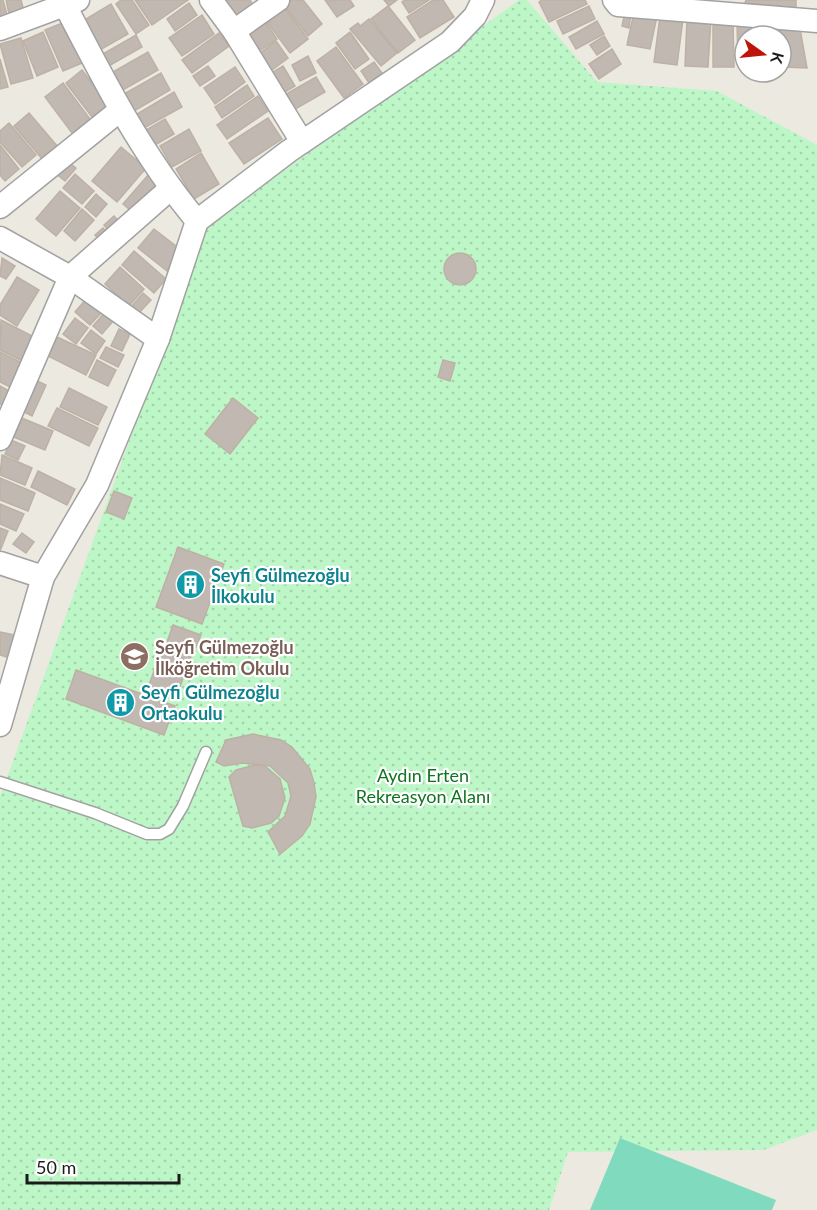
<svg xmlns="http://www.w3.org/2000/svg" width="817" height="1210" font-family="Lato,sans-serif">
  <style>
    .park { fill: url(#park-dots) }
    .pitch { fill: #80dabe }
    .building { fill: #c1b8b1; stroke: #bdb1a4; stroke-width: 1.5 }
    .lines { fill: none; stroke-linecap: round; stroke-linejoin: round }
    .service-casing { stroke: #a2a2a2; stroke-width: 13 }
    .minor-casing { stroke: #a2a2a2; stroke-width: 25 }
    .service { stroke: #fff; stroke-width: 10 }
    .minor { stroke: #fff; stroke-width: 22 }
    .labels { text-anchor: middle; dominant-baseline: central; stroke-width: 4.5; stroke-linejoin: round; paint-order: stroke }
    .culture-label { font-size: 18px; font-weight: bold; fill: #0d838f; stroke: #fff; text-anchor: start }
    .education-label { font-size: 18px; font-weight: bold; fill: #785e54; stroke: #fff; text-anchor: start }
    .park-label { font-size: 18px; fill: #0f741f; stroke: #fff }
  </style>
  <defs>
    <pattern id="park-dots" width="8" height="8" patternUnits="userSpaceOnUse" patternTransform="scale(1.5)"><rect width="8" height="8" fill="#bef7c7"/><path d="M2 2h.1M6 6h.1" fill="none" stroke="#a3d3aa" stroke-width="1.8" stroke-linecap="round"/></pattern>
  </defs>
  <rect width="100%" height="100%" fill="#ece9e1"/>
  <polygon class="park" points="519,0 527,0 597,82 717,91 817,145 817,1130 763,1150 568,1152 549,1210 0,1210 0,797 207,227"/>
  <polygon class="pitch" points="620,1138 776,1200 772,1210 590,1210"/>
  <g class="building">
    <polygon points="0,0 3,0 9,22 0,25"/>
    <polygon points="6,0 21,0 25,15 10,18"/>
    <polygon points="121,0 132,0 149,25 136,34 116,4"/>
    <polygon points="135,0 188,0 152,25"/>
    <polygon points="220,0 250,0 255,8 235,22"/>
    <polygon points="291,0 303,0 322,24 308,36 284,5"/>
    <polygon points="325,0 350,0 354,6 337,17"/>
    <polygon points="384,0 397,0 389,6"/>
    <polygon points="405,0 429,0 409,13 402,2"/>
    <polygon points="433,0 443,0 454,17 420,38 407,17"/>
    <polygon points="542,0 585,0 587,4 549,22 539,2"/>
    <polygon points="746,0 796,0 796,8 745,3"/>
    <polygon points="189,3 197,15 175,31 167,19"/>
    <polygon points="111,4 128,34 98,51 81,22"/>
    <polygon points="388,6 415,40 398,53 371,19"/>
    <polygon points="589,6 595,19 563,34 557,21"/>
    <polygon points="285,8 308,39 290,53 267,22"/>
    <polygon points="625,12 631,13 629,28 622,26"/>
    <polygon points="634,12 657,16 650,49 627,45"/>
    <polygon points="202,15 214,34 182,56 169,38"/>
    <polygon points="660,16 683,19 677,65 654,62"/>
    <polygon points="687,18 711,19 708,67 685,66"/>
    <polygon points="369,19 397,53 381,66 350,29 358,23 360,26"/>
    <polygon points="264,20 277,39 256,53 243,35"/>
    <polygon points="713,20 733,20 734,67 713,67"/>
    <polygon points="597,21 604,34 576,49 569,37"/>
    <polygon points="761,21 762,36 745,36 745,63 738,63 737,22"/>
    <polygon points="65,22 82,63 63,71 45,30"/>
    <polygon points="764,23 799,23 807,68 781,67 781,36 765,36"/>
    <polygon points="43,32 58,67 37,76 23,41"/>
    <polygon points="350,32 369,59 355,69 336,43"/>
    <polygon points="219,33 229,46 192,73 182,60"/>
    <polygon points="136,35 142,47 107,67 101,55"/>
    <polygon points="604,36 610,46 597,55 590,45"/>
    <polygon points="21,38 33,78 11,84 0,44"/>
    <polygon points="276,41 288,58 268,73 256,56"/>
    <polygon points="336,47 363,84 344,98 317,61"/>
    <polygon points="612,49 621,64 599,79 589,64"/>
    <polygon points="148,52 158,70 121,91 111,73"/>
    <polygon points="308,56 316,73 300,81 292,65"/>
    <polygon points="0,59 8,87 0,89"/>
    <polygon points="374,62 382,73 369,83 361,71"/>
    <polygon points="208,66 215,76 200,86 193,76"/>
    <polygon points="283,66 295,86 280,95 268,75"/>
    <polygon points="235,67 245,82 215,104 204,88"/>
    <polygon points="82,70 109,105 92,117 66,83"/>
    <polygon points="161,73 170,90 134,111 124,94"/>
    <polygon points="316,77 325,92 290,112 281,97"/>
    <polygon points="63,83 90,119 72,133 45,97"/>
    <polygon points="247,85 254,96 222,118 215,107"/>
    <polygon points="174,92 182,107 144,128 137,114"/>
    <polygon points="258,96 268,111 227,139 217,125"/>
    <polygon points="29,113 58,147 43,160 14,126"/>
    <polygon points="268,118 282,139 244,164 229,143"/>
    <polygon points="165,119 174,134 155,145 146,130"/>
    <polygon points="9,123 36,155 22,167 0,142 0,131"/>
    <polygon points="189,129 201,151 172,167 160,146"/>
    <polygon points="0,145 19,169 5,181 0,175"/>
    <polygon points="121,147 146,168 117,202 92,181"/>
    <polygon points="201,153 219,184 194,199 176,169"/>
    <polygon points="66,160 76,168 65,181 55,173"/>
    <polygon points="75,174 94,191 82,204 63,188"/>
    <polygon points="149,174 163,186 137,216 123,204"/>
    <polygon points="60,191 80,208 56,236 36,219"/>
    <polygon points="96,194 107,204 96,217 85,207"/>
    <polygon points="82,209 94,220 75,241 64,231"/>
    <polygon points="114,216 121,224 111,233 104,225"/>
    <polygon points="103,228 109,234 101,242 95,235"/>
    <polygon points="154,229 181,250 167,271 138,248"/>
    <polygon points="134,251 166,279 154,293 122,265"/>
    <circle cx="460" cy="269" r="16"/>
    <polygon points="2,258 15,266 6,279 0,276"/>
    <polygon points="120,267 144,289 129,306 105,284"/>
    <polygon points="17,277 39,290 17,326 0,315 0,305"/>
    <polygon points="143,293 151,300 138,314 131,307"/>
    <polygon points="87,298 102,312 90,325 75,312"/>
    <polygon points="105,312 114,320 102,334 93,326"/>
    <polygon points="75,318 88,328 76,344 63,334"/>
    <polygon points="1,320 36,338 24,362 0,350"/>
    <polygon points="119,329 130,334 122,351 111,346"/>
    <polygon points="91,330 105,341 96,354 81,343"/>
    <polygon points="57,337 96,355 86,375 48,356"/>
    <polygon points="106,347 124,355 118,367 100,358"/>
    <polygon points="0,352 26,365 14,389 0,382"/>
    <polygon points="97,360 116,370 108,386 89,377"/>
    <polygon points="443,360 455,363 450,381 438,377"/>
    <polygon points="35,380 46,385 32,416 22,411"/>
    <polygon points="0,386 11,392 4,406 0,404"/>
    <polygon points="69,388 107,407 98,425 60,407"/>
    <polygon points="233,398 258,418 230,454 205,434"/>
    <polygon points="57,408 98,428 89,446 48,426"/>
    <polygon points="17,416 53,431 45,450 9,435"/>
    <polygon points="11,440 25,446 18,460 5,454"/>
    <polygon points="2,455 32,468 25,485 0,475"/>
    <polygon points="38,471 75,489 67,505 31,487"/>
    <polygon points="0,478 35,493 28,511 0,500"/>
    <polygon points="114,491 132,498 124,519 106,512"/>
    <polygon points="0,504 24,514 16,531 0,524"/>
    <polygon points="0,528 8,531 0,551"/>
    <polygon points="22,533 34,542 26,553 13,544"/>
    <polygon points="178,547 224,564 202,624 156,607"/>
    <polygon points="173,625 201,635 194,652 167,642"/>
    <polygon points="0,632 15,635 10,658 0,655"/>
    <polygon points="163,647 191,657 175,700 147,690"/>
    <polygon points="76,670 175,706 164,735 66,699"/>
    <polygon points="253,734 281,740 292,747 310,769 314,783 316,797 310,824 302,836 280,854 268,832 285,816 291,796 288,783 270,766 243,763 224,766 216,762 226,740"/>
    <polygon points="255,765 265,766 280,779 285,798 279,816 271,823 252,828 243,826 229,777 236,770"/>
  </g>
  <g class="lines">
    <defs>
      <polyline id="service" points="0,782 95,813 147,834 160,834 169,829 183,806 206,752"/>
      <g id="minor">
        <polyline points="211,0 234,31 302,142"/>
        <polyline points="614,0 618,5 817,21"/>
        <path d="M 65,5 C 104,81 142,155 197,221"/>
        <polyline points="0,29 78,0"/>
        <polyline points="234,31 278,0"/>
        <polyline points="0,207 119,111"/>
        <polyline points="0,238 70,277 158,339"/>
        <polyline points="0,439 70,277 170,189"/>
        <polyline points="0,563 43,577"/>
        <polyline points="0,725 43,577 97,485 158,339 197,221 289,151 450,42 475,16 483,0"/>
      </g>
    </defs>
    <use href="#service" class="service-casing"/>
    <use href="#minor" class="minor-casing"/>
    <use href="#service" class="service"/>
    <use href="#minor" class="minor"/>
  </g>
  <defs>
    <symbol id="building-disc" viewBox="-11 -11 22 22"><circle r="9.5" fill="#0f9aa8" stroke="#fff"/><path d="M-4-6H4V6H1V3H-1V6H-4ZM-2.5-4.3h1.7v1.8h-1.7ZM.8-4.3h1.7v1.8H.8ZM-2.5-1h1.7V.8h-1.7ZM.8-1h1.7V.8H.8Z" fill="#fff"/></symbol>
    <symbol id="school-disc" viewBox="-11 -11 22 22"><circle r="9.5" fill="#8d6e63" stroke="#fff"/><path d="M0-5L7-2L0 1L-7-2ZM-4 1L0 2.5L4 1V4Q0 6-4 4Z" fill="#fff"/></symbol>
  </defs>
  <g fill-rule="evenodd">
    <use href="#building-disc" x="174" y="568" width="33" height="33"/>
    <use href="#school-disc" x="118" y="640" width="33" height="33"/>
    <use href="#building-disc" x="104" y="686" width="33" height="33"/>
  </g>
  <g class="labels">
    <g class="culture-label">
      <text x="211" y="575">Seyfi Gülmezoğlu<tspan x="211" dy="21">İlkokulu</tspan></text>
      <text x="141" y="692">Seyfi Gülmezoğlu<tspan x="141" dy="21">Ortaokulu</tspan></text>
    </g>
    <g class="education-label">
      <text x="155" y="647">Seyfi Gülmezoğlu<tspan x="155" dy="21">İlköğretim Okulu</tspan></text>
    </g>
    <g class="park-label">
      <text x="423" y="775">Aydın Erten<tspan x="423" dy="21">Rekreasyon Alanı</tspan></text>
    </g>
  </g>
  <g transform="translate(763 54) rotate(105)"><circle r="28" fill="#ffffff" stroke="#a4a4a4" stroke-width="1.5"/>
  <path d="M0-4.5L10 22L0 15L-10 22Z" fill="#bf1507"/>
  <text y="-9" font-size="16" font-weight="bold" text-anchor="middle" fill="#1b1b1b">K</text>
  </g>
  <path d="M27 1174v9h152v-9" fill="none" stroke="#1b1b1b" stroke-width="3"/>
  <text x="36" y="1174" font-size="18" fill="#1b1b1b" stroke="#ffffff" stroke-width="4.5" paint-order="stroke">50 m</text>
</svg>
